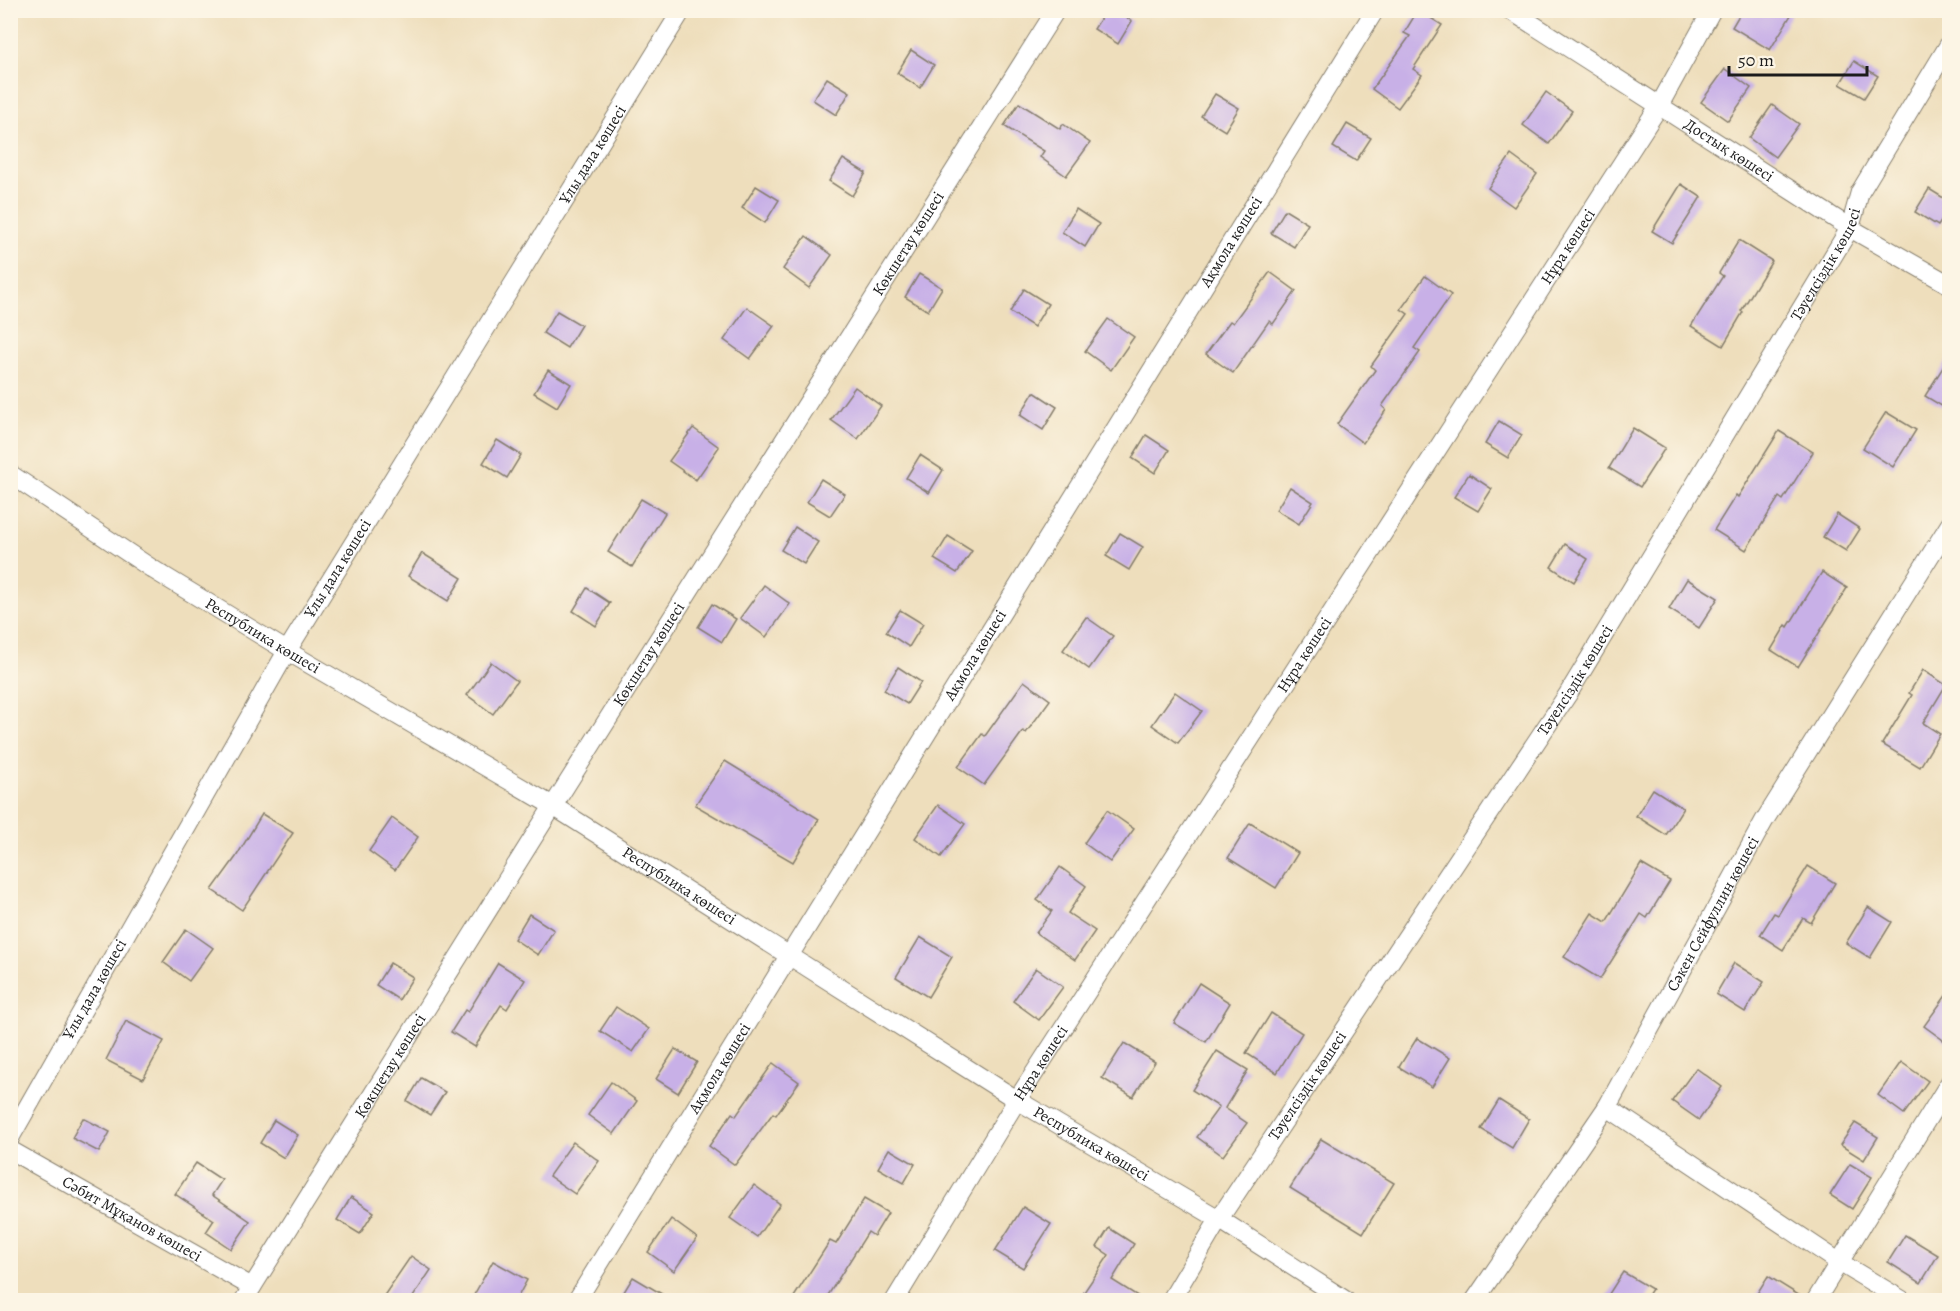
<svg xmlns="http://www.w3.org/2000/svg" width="1960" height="1311" font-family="Alegreya,serif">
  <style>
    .building { fill: #c8b0e7 }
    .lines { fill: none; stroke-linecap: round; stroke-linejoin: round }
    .minor-casing { stroke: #857d6c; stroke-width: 20 }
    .minor { stroke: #fff; stroke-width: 18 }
    .labels { text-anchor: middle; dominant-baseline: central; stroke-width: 4.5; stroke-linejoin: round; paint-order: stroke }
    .street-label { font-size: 16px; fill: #1c1c1c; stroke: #fcf5e5 }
  </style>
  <rect width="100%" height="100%" fill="#fcf5e5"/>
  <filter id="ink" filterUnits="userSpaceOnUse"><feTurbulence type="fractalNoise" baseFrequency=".0167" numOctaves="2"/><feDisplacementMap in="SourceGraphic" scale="12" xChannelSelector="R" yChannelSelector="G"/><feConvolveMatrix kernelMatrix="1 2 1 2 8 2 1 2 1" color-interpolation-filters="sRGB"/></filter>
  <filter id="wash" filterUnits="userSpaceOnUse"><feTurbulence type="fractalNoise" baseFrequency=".008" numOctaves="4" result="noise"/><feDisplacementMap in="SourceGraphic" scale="24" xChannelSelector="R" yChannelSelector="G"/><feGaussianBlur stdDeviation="1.35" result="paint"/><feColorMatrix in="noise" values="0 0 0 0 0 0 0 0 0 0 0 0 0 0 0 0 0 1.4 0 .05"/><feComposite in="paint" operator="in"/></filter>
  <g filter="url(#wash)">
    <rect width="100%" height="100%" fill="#eedebc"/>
    <g id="blocks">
      <g class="building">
        <polygon points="1106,10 1115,10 1132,21 1118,44 1094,29"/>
        <polygon points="1418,10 1442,25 1413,69 1422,75 1398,108 1372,89 1410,36 1404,33"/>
        <polygon points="1742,10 1794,10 1770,50 1732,27"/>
        <polygon points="911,50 934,65 920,88 897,73"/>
        <polygon points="1854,61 1878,76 1864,98 1840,84"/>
        <polygon points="1725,69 1751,88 1728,121 1701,102"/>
        <polygon points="827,78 850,92 836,115 813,100"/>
        <polygon points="1546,92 1572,111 1549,144 1523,125"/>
        <polygon points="1215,94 1239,108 1225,131 1201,116"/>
        <polygon points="1019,103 1060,129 1063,124 1090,143 1066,176 1040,157 1044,151 1004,126"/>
        <polygon points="1772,105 1799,124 1775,157 1749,138"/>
        <polygon points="1347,124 1371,138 1356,161 1333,147"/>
        <polygon points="1511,155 1537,174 1514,207 1488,188"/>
        <polygon points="843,159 866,173 852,196 829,181"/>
        <polygon points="1681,184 1701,197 1672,243 1652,231"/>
        <polygon points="756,186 779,200 765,223 742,208"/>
        <polygon points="1929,189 1950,202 1950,208 1938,226 1915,212"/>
        <polygon points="1076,209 1099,224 1085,247 1062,232"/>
        <polygon points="1285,210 1308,224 1294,247 1271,233"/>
        <polygon points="806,236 832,255 809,288 783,269"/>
        <polygon points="1739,240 1772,261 1741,311 1743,312 1723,346 1691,326 1723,276 1719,273"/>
        <polygon points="1270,272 1296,291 1273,324 1269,321 1233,373 1206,354 1230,321 1233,323"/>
        <polygon points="919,274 942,288 928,311 905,297"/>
        <polygon points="1425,276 1451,295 1414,348 1420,352 1382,406 1386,410 1363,443 1337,424 1375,370 1371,366 1408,314 1401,309"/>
        <polygon points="1024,289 1048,304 1034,327 1010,312"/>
        <polygon points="747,307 774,326 750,359 724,340"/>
        <polygon points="557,311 581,325 567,348 543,333"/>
        <polygon points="1108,319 1134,337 1111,370 1085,351"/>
        <polygon points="1950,356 1950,411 1925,396"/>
        <polygon points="548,370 571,384 557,407 534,393"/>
        <polygon points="855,387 881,406 858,439 831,420"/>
        <polygon points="1034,392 1057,407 1043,430 1020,415"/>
        <polygon points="1886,412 1916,430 1893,467 1863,448"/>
        <polygon points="1499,421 1522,435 1508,458 1485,444"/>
        <polygon points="693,428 719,447 696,480 669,461"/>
        <polygon points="1633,428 1665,448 1640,487 1609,468"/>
        <polygon points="1779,431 1813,452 1783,500 1779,497 1746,550 1714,530 1736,495 1738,497"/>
        <polygon points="1146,435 1169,450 1155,473 1132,458"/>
        <polygon points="497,440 521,455 507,478 483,463"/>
        <polygon points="920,455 943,470 929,493 906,478"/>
        <polygon points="1469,474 1492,489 1478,511 1454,497"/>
        <polygon points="821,479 845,494 830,516 807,502"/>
        <polygon points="1290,487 1313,502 1299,524 1276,510"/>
        <polygon points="641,499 665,513 632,567 608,552"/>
        <polygon points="1837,514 1860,529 1846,551 1823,537"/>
        <polygon points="795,527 818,542 804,564 781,550"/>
        <polygon points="1120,533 1143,547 1129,570 1106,556"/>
        <polygon points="948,536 972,551 957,573 934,559"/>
        <polygon points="1565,544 1588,559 1574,582 1551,567"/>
        <polygon points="422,553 462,578 448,601 408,576"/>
        <polygon points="1822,572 1847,588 1798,667 1771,650 1786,625 1788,627"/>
        <polygon points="1687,579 1718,598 1699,628 1669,609"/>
        <polygon points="764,585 790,604 766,637 740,618"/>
        <polygon points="587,588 610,603 596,626 573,611"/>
        <polygon points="712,604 736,619 722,642 698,627"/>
        <polygon points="900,610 923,624 909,647 886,632"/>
        <polygon points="1086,617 1113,636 1089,669 1063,650"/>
        <polygon points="491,662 517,681 493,714 467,695"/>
        <polygon points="898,667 921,682 907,704 884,690"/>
        <polygon points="1923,670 1946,685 1923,723 1940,734 1920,767 1882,744 1912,695 1909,693"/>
        <polygon points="1024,681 1050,700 1026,733 1023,731 984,785 958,767 982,734 985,736"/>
        <polygon points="1175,692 1202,711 1178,743 1152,725"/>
        <polygon points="725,761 819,819 793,862 695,805"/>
        <polygon points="1653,789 1683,808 1666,835 1636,816"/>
        <polygon points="938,805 965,824 941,857 915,838"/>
        <polygon points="1107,810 1134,829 1110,862 1084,843"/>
        <polygon points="262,814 293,833 242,910 212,890 236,857"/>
        <polygon points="392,818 418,837 395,870 369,851"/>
        <polygon points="1250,823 1298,853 1276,888 1228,858"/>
        <polygon points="1641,864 1670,881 1647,918 1641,914 1600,979 1564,957 1592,913 1606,922"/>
        <polygon points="1808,866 1835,883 1811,923 1803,918 1783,950 1760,935 1774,913 1778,915"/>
        <polygon points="1060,867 1086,886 1068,913 1095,931 1075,960 1036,933 1052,911 1037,900"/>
        <polygon points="1868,907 1892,922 1870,958 1846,943"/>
        <polygon points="529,914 554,930 538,955 514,939"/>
        <polygon points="186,929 213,948 189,981 163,962"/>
        <polygon points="920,937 952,957 928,997 896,977"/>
        <polygon points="390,963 413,977 399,1000 376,985"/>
        <polygon points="498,963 525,980 507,1009 501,1005 475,1047 451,1032 465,1010 468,1012"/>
        <polygon points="1734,963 1764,982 1745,1012 1716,994"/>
        <polygon points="1036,968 1063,987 1039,1020 1013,1001"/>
        <polygon points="1199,983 1230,1003 1206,1042 1174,1023"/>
        <polygon points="1950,990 1950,1045 1924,1026"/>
        <polygon points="616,1007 649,1029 633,1052 600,1031"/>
        <polygon points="1271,1013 1302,1033 1277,1073 1246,1053"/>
        <polygon points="126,1021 164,1041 143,1079 106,1060"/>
        <polygon points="1417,1038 1450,1058 1432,1087 1399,1067"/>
        <polygon points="1124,1043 1155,1062 1133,1097 1102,1078"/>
        <polygon points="675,1049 697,1062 678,1093 656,1079"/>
        <polygon points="1217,1051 1248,1070 1225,1108 1247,1123 1223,1156 1197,1137 1219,1107 1192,1090"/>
        <polygon points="1901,1062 1928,1081 1904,1114 1878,1095"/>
        <polygon points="773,1063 799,1082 776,1115 773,1113 735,1165 709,1146 732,1113 736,1116"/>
        <polygon points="1696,1068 1722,1087 1699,1120 1672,1101"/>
        <polygon points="421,1078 445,1092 430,1115 407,1101"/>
        <polygon points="611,1082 637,1101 614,1134 588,1115"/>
        <polygon points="1499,1100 1529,1119 1512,1148 1481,1129"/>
        <polygon points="83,1118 110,1132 99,1152 72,1138"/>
        <polygon points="274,1120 298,1135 284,1158 260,1143"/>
        <polygon points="1855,1123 1878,1137 1864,1160 1840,1145"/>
        <polygon points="1321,1139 1394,1183 1363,1233 1290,1188"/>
        <polygon points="573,1142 599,1161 575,1194 549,1176"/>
        <polygon points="889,1149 915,1164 904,1183 878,1168"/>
        <polygon points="196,1163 222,1180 212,1195 250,1221 231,1249 206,1232 214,1220 175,1194"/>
        <polygon points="1850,1164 1872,1177 1852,1209 1830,1195"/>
        <polygon points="754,1185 780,1204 757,1237 730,1218"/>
        <polygon points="351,1197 374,1212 360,1234 337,1220"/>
        <polygon points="864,1199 888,1213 874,1236 868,1232 825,1300 792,1300 830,1241 836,1244"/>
        <polygon points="1023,1207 1051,1224 1023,1268 995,1251"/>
        <polygon points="671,1219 697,1238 674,1271 648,1252"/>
        <polygon points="1109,1228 1134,1244 1112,1280 1144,1300 1098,1300 1084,1292 1109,1255 1097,1247"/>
        <polygon points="1905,1235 1938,1255 1921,1283 1888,1262"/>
        <polygon points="411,1256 431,1270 411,1300 381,1300"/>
        <polygon points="493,1261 527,1280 516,1300 484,1300 474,1295"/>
        <polygon points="1623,1272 1652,1289 1645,1300 1605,1300"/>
        <polygon points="1768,1276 1805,1299 1805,1300 1753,1300"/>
        <polygon points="633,1277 672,1300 619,1300"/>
      </g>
    </g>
  </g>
  <g filter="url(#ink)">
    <use href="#blocks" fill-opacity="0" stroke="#857d6c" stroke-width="1.5"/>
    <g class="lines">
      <defs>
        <g id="minor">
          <path id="s1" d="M 1510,10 L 1850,228 L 1950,285"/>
          <path id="s2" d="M 10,474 L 154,570 L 287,651 L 553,806 L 1017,1100 L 1219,1219 L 1345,1300"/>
          <polyline points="1607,1107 1839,1262 1902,1300"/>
          <path id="s3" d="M 10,1138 L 287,651 L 682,10"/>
          <path id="s4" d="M 10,1150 L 252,1287"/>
          <path id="s5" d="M 244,1300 L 553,806 L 1056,10"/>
          <path id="s6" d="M 577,1300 L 789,956 L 1375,10"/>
          <path id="s7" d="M 895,1300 L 1017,1100 L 1659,106 L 1712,10"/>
          <path id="s8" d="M 1171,1300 L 1219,1219 L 1568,694 L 1850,228 L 1860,192 L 1950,43"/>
          <path id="s9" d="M 1475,1300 L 1607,1107 L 1764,821 L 1950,524"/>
          <polyline points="1816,1300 1950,1082"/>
        </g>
      </defs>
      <use href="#minor" class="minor-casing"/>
      <use href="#minor" class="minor"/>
    </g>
  </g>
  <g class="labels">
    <g class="street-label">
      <text stroke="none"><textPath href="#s1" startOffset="260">Достық көшесі</textPath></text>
      <text stroke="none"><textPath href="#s3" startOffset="1143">Ұлы дала көшесі</textPath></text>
      <text stroke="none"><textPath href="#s6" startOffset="1244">Ақмола көшесі</textPath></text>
      <text stroke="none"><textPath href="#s5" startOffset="1248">Көкшетау көшесі</textPath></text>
      <text stroke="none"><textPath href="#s7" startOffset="1250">Нұра көшесі</textPath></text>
      <text stroke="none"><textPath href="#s8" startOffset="1226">Тәуелсіздік көшесі</textPath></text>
      <text stroke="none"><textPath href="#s3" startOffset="657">Ұлы дала көшесі</textPath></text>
      <text stroke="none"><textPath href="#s2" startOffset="300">Республика көшесі</textPath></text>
      <text stroke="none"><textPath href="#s5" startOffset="762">Көкшетау көшесі</textPath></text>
      <text stroke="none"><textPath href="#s6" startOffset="758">Ақмола көшесі</textPath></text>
      <text stroke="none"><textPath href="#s7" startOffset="764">Нұра көшесі</textPath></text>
      <text stroke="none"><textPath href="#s8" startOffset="740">Тәуелсіздік көшесі</textPath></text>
      <text stroke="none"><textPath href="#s2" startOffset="786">Республика көшесі</textPath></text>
      <text stroke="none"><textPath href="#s9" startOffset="454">Сәкен Сейфуллин көшесі</textPath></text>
      <text stroke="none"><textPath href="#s3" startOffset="171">Ұлы дала көшесі</textPath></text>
      <text stroke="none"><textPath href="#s7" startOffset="278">Нұра көшесі</textPath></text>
      <text stroke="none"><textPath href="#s5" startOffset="276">Көкшетау көшесі</textPath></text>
      <text stroke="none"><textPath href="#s6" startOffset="272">Ақмола көшесі</textPath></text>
      <text stroke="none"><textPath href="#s8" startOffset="254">Тәуелсіздік көшесі</textPath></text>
      <text stroke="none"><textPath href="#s2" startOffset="1272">Республика көшесі</textPath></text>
      <text stroke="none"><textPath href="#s4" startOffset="140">Сәбит Мұқанов көшесі</textPath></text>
    </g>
  </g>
  <rect width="1960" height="1311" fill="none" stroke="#fcf5e5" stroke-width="36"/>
  <path d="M1729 66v9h138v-9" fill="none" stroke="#1c1c1c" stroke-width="3"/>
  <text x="1738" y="66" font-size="18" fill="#1c1c1c" stroke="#fcf5e5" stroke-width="4.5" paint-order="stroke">50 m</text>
</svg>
